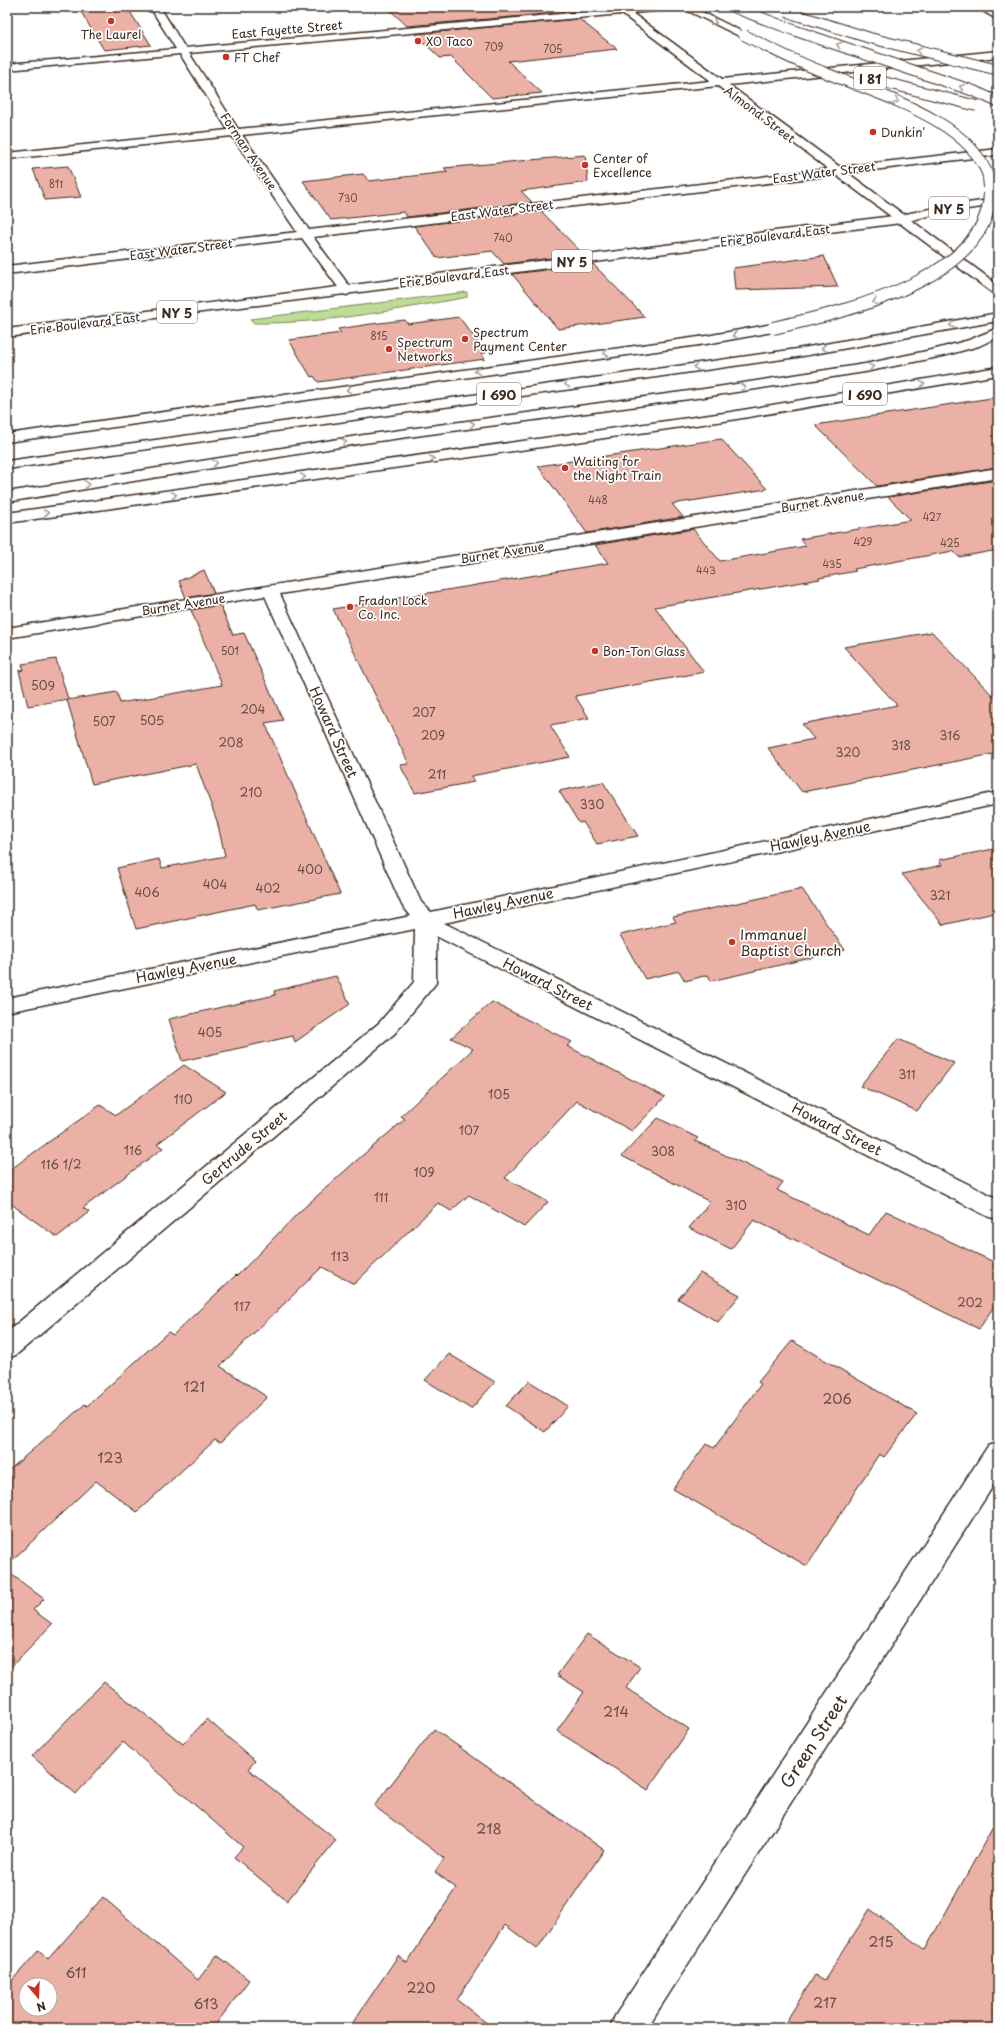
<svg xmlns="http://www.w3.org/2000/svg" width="1005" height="2035" font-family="'Playpen Sans',sans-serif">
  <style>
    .green { fill: #bddd96; stroke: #7c845a }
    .building { fill: #ebb1a7; stroke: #3b2a1e; fill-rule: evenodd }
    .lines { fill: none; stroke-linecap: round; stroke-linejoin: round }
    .minor-casing { stroke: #3b2a1e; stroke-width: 3 }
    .major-casing { stroke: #3b2a1e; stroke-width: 3 }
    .highway-casing { stroke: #3b2a1e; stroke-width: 3 }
    .minor { fill: #fff; fill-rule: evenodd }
    .major { fill: #fff; fill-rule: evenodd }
    .highway { fill: #fff; fill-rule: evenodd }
    .highway-bridge-far1-casing { stroke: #3b2a1e; stroke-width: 12; stroke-linecap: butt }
    .highway-bridge-casing { stroke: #3b2a1e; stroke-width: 14; stroke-linecap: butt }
    .highway-bridge-far1 { stroke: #fff; stroke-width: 10 }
    .highway-bridge { stroke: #fff; stroke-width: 12 }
    .oneway { stroke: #a79f9a }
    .poi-dot { fill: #c8321e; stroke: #fff; stroke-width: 1.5 }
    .labels { text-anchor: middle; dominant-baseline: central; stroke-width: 3.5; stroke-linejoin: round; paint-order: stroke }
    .far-number-label { font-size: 10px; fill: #674c40 }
    .far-street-label { font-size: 12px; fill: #3b2a1e; stroke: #fff }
    .far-poi-label { font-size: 12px; fill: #3b2a1e; stroke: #fff; text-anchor: start }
    .number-label { font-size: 12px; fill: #674c40 }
    .shield { fill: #fff; stroke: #766a62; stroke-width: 1 }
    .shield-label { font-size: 13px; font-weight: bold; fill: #3b2a1e }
    .street-label { font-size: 14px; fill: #3b2a1e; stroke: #fff }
    .poi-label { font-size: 14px; fill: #3b2a1e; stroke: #fff; text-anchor: start }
    .near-number-label { font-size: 14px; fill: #674c40 }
    .near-street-label { font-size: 17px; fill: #3b2a1e; stroke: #fff }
  </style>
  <rect width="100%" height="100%" fill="#fff"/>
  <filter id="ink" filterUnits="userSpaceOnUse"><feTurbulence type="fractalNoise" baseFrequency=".025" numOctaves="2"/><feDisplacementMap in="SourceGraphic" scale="8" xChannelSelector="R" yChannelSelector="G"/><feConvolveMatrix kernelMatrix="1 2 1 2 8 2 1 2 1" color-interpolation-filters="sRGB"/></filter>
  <g filter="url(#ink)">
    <path class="green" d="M 467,292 L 467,297 L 463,298 C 394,310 324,324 254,323 L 250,319 Z"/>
    <g class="building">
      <polygon points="78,7 127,7 151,45 104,50"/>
      <polygon points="387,7 563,7 569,12 407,26"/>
      <polygon points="579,19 617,49 508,61 542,93 492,98 451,57 440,58 415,34"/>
      <polygon points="585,155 588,182 521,191 532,202 407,217 404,212 331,220 303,181 363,174 369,181 448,172 444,168"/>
      <polygon points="68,166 81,197 45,200 33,169"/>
      <polygon points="541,211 583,254 504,264 492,251 437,258 414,226"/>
      <polygon points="824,256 838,287 735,290 733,268"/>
      <polygon points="593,264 645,317 558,329 512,274"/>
      <polygon points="459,317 486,353 481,353 485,359 318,382 314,376 311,377 289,340 341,333 338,329 371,324 405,320 408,324"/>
      <polygon points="998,397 998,467 877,486 815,425"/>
      <polygon points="721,439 767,489 672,504 683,517 587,533 538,466"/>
      <polygon points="998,480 998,550 959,557 953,551 854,569 856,571 819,578 820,579 655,607 704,672 575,696 589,718 550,725 570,757 471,776 474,782 415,793 400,765 409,764 333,609 608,563 595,545 693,529 720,561 806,546 800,539 911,520 888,497"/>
      <polygon points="204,570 214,593 186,598 179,581"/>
      <polygon points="220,605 233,635 244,633 283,720 265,723 340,894 258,910 255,904 136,929 117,868 159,859 162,868 225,856 217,821 196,764 92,784 67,700 117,692 120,703 222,685 191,610"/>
      <polygon points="932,632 998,701 998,753 802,792 768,748 814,739 802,724 897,705 844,647"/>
      <polygon points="56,659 68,699 28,706 19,671 24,670 22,664"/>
      <polygon points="603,782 638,836 597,844 583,822 579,823 559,791"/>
      <polygon points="998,848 998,912 943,925 902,874 942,865 939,860"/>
      <polygon points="802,889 845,950 711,981 708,975 685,981 679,971 645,979 620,935 676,922 673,917"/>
      <polygon points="336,976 350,1004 295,1042 293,1036 182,1061 169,1019 275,995 274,991"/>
      <polygon points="492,1002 572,1042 567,1046 665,1097 632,1131 577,1101 505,1178 548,1202 524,1227 469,1195 451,1211 438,1203 354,1284 322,1267 220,1366 267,1397 220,1443 215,1440 137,1512 96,1481 7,1565 7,1472 85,1404 87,1406 168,1332 173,1335 236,1275 237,1276 298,1213 356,1161 405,1119 401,1116 473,1049 451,1038"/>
      <polygon points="898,1039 954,1063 917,1111 860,1086"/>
      <polygon points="184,1065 226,1092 157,1144 163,1148 83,1208 89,1212 57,1237 7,1201 7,1172 100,1105 116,1115"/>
      <polygon points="658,1118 698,1138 695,1141 783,1182 777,1190 869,1235 886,1211 998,1264 998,1300 979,1329 754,1220 731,1249 689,1228 710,1202 622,1156"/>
      <polygon points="700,1273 740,1295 718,1322 678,1299"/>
      <polygon points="792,1341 917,1414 884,1457 879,1454 807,1566 673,1489 706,1444 714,1448 761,1384 758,1382"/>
      <polygon points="449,1354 495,1382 471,1409 425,1380"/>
      <polygon points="529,1381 568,1406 545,1432 506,1406"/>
      <polygon points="7,1571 44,1599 33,1610 52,1624 7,1671"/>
      <polygon points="587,1634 640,1667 626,1688 689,1729 648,1790 557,1731 584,1692 557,1675"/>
      <polygon points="104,1682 183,1744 207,1719 255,1761 248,1769 336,1840 287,1901 234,1857 243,1847 123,1742 76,1794 32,1756"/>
      <polygon points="434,1729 604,1850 537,1949 505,1925 457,2000 493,2028 349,2028 398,1956 407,1963 456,1888 435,1872 444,1858 374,1806"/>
      <polygon points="998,1818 998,2028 782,2028 815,1975 824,1981 870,1909 925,1950"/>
      <path d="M 103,1897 L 198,1980 L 217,1955 L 249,1980 L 213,2028 L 7,2028 L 7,1986 L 39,1950 L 48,1959 ZM 26,1985 L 50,1985 L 50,2009 L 26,2009 Z"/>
    </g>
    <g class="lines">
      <defs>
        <g id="minor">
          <path d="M 150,7 L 160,7 L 185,48 L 616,9 L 614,7 L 670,7 L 665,10 L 632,13 L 722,79 L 998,51 L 998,57 L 729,85 L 840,167 L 998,149 L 998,155 L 848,173 L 998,285 L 998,295 L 994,294 L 836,175 L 313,237 L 353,291 L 347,295 L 343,294 L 302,238 L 7,274 L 7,266 L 297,232 L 232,136 L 7,159 L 7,153 L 228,130 L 180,54 L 7,70 L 7,64 L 176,49 ZM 622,14 L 711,81 L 238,129 L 189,53 ZM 718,86 L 828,169 L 309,230 L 242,135 Z"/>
          <polygon points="976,7 987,7 998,13 998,20"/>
          <polygon points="998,468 998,478 280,594 421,902 431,912 998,792 998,804 444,923 998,1199 998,1219 989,1217 436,936 436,983 395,1033 16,1355 7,1358 7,1332 379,1023 414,982 415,929 7,1012 7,998 411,916 402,905 265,596 7,638 7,628"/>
          <polygon points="998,1442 998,1478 647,2028 610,2028 615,2016 988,1446"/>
        </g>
        <polygon id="major" points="998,199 998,205 944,212 901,223 7,337 7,329 901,215 944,206"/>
        <g id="highway">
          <polygon points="680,7 692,7 749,35 744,38 741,37"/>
          <polygon points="998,313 998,321 797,357 7,469 7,461 797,349"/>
          <polygon points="773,324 780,328 778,331 706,344 7,442 7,434 706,336"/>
          <polygon points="998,328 998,337 979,346 943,356 865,372 704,397 364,443 7,502 7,492 364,435 704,389 865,364 936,349 969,340"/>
          <polygon points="998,367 998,375 731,420 7,523 7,513 731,412"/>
        </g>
      </defs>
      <use href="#minor" class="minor-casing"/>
      <use href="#major" class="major-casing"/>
      <use href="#highway" class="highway-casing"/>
      <use href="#minor" class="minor"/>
      <use href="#major" class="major"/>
      <use href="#highway" class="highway"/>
      <defs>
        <g id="highway-bridge-far1">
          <polyline points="733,7 796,31 974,91 998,102"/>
          <polyline points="787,12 870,38 998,70"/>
          <path d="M 744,35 C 769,48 795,61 821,71 C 872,93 972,119 989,179"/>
          <polyline points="872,79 977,106"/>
        </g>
        <path id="highway-bridge" d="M 773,328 C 839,313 1005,278 989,178"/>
      </defs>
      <use href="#highway-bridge-far1" class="highway-bridge-far1-casing"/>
      <use href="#highway-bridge" class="highway-bridge-casing"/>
      <use href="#highway-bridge-far1" class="highway-bridge-far1"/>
      <use href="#highway-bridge" class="highway-bridge"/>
    </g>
    <defs><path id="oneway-chevron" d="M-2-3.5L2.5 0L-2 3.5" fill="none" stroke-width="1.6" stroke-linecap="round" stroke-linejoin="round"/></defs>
    <g class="oneway">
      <use href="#oneway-chevron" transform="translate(714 22) rotate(24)"/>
      <use href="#oneway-chevron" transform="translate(839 45) rotate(-162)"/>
      <use href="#oneway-chevron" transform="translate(919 51) rotate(-166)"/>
      <use href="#oneway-chevron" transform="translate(962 87) rotate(-161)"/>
      <use href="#oneway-chevron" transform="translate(896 101) rotate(23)"/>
      <use href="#oneway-chevron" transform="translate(875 302) rotate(162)"/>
      <use href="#oneway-chevron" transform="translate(952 325) rotate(170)"/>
      <use href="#oneway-chevron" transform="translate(735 335) rotate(170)"/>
      <use href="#oneway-chevron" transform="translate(824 348) rotate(170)"/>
      <use href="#oneway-chevron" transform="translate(606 353) rotate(172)"/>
      <use href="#oneway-chevron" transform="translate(696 367) rotate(172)"/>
      <use href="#oneway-chevron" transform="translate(871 367) rotate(-11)"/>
      <use href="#oneway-chevron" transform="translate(477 371) rotate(172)"/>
      <use href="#oneway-chevron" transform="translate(567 384) rotate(172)"/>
      <use href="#oneway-chevron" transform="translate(922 384) rotate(-10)"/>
      <use href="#oneway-chevron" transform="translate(743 387) rotate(-9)"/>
      <use href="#oneway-chevron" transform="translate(349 390) rotate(172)"/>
      <use href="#oneway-chevron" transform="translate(472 424) rotate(-8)"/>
      <use href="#oneway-chevron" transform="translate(344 442) rotate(-9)"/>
      <use href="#oneway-chevron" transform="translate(432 459) rotate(-8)"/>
      <use href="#oneway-chevron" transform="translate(215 463) rotate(-9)"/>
      <use href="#oneway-chevron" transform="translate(303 477) rotate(-8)"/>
      <use href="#oneway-chevron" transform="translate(87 484) rotate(-9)"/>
      <use href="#oneway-chevron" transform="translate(174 495) rotate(-8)"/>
      <use href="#oneway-chevron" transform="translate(46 513) rotate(-8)"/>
    </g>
  </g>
  <g class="poi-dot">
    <circle cx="111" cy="21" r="4"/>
    <circle cx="418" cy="41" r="4"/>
    <circle cx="226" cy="57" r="4"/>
    <circle cx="873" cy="132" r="4"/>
    <circle cx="585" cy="165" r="4"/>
    <circle cx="465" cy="339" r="4"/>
    <circle cx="389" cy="349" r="4"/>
    <circle cx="565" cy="468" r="4"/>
    <circle cx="350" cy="607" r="4"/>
    <circle cx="595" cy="651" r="4"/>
    <circle cx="732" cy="942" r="4"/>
  </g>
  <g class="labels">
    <g class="far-number-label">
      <text x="494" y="46">709</text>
      <text x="553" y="48">705</text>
      <text x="56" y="183">811</text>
      <text x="348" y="197">730</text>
      <text x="503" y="237">740</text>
      <text x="379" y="335">815</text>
      <text x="598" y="499">448</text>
      <text x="932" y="516">427</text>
      <text x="863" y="541">429</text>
      <text x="950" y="542">425</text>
      <text x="832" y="563">435</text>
      <text x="706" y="569">443</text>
      <text x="230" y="650">501</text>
    </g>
    <g class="far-street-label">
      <text transform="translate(287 29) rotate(-5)">East Fayette Street</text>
      <text transform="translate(760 114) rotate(37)">Almond Street</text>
      <text transform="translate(249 151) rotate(56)">Forman Avenue</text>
      <text transform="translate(824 172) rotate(-7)">East Water Street</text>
      <text transform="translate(502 210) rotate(-7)">East Water Street</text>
      <text transform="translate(775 235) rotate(-7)">Erie Boulevard East</text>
      <text transform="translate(181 249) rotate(-7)">East Water Street</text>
      <text transform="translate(454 276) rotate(-7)">Erie Boulevard East</text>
      <text transform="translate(85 323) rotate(-7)">Erie Boulevard East</text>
      <text transform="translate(822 501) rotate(-9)">Burnet Avenue</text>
      <text transform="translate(502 552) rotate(-9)">Burnet Avenue</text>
      <text transform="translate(183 604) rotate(-9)">Burnet Avenue</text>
    </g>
    <g class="far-poi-label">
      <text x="111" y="34" text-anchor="middle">The Laurel</text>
      <text x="426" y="41">XO Taco</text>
      <text x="234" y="57">FT Chef</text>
      <text x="881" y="132">Dunkin'</text>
      <text x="593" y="158">Center of<tspan x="593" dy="14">Excellence</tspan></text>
      <text x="473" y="332">Spectrum<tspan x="473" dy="14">Payment Center</tspan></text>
      <text x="397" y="342">Spectrum<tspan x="397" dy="14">Networks</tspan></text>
      <text x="573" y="461">Waiting for<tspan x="573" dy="14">the Night Train</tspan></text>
      <text x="358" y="600">Fradon Lock<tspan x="358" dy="14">Co. Inc.</tspan></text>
      <text x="603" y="651">Bon-Ton Glass</text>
    </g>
    <g class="number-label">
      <text x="43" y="685">509</text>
      <text x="253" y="709">204</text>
      <text x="424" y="712">207</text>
      <text x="152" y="720">505</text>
      <text x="104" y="721">507</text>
      <text x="433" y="735">209</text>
      <text x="950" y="735">316</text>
      <text x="231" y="742">208</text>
      <text x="901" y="745">318</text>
      <text x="848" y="752">320</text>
      <text x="437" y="774">211</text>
      <text x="251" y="792">210</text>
      <text x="592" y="804">330</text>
      <text x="310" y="869">400</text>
      <text x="215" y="884">404</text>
      <text x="268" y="888">402</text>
      <text x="147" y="892">406</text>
      <text x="940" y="895">321</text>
      <text x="210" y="1032">405</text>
      <text x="907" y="1074">311</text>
      <text x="499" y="1094">105</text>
      <text x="183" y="1099">110</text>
      <text x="469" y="1130">107</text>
      <text x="133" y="1150">116</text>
      <text x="663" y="1151">308</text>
      <text x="61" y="1164">116 1/2</text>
      <text x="424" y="1172">109</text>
      <text x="381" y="1197">111</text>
      <text x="736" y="1205">310</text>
      <text x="340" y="1256">113</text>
      <text x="970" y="1302">202</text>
      <text x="242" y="1306">117</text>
    </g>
    <g class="shield">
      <rect x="854" y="67" width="32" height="22" rx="3"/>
      <rect x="929" y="197" width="40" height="22" rx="3"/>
      <rect x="552" y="250" width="40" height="22" rx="3"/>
      <rect x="157" y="301" width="40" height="22" rx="3"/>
      <rect x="477" y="383" width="44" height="22" rx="3"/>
      <rect x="843" y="383" width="44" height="22" rx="3"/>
    </g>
    <g class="shield-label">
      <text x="870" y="78">I 81</text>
      <text x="949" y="208">NY 5</text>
      <text x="572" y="261">NY 5</text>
      <text x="177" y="312">NY 5</text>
      <text x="499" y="394">I 690</text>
      <text x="865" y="394">I 690</text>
    </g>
    <g class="street-label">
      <text transform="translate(334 732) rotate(66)">Howard Street</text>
      <text transform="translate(820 836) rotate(-12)">Hawley Avenue</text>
      <text transform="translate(503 903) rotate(-12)">Hawley Avenue</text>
      <text transform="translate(186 968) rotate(-11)">Hawley Avenue</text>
      <text transform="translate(548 984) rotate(27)">Howard Street</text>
      <text transform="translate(837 1129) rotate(27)">Howard Street</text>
      <text transform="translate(244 1148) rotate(-40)">Gertrude Street</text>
    </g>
    <g class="poi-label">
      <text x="740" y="934">Immanuel<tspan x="740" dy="16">Baptist Church</tspan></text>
    </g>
    <g class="near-number-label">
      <text x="194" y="1386">121</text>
      <text x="837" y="1398">206</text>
      <text x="110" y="1457">123</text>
      <text x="616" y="1711">214</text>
      <text x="489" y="1828">218</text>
      <text x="881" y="1941">215</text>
      <text x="76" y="1972">611</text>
      <text x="421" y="1987">220</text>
      <text x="825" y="2002">217</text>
      <text x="206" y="2003">613</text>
    </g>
    <g class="near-street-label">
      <text transform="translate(813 1741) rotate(-57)">Green Street</text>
    </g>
  </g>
  <rect width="1005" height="2035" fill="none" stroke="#fff" stroke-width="24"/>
  <rect x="12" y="12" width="981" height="2011" fill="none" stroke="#3b2a1e" stroke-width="1.5" filter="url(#ink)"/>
  <g transform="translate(38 1997) rotate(161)"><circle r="19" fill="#ffffff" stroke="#b1aaa5"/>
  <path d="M0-3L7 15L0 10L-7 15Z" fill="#c8321e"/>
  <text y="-6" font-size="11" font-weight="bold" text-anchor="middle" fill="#3b2a1e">N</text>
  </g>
</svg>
